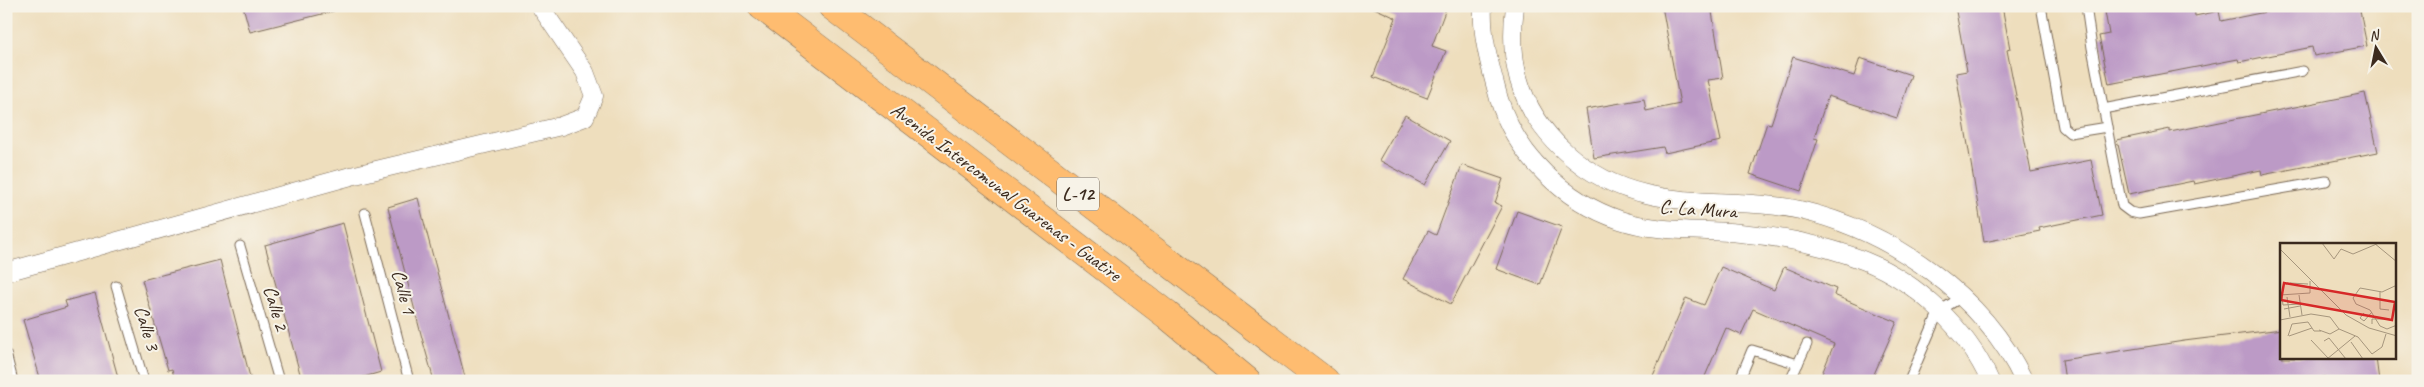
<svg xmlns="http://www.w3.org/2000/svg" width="2424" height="387" font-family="Caveat,sans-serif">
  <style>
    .building { fill: #bc9ac6 }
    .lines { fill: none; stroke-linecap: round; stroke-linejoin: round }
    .service-casing { stroke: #7a6956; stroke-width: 11 }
    .minor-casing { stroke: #7a6956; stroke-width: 19 }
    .trunk-casing { stroke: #7a6956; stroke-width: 29 }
    .service { stroke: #fff; stroke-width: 9 }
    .minor { stroke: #fff; stroke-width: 18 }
    .trunk { stroke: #febc70; stroke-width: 28 }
    .labels { text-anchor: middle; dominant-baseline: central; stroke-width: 4; stroke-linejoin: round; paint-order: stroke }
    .shield { fill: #f7f3e8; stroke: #73665b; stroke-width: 1 }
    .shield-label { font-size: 19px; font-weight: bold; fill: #3b2a1e }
    .street-label { font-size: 20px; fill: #3b2a1e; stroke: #f7f3e8 }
    .inset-road { fill: none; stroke: #a6967d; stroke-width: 1 }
    .view { fill: #d62828; fill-opacity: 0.15; stroke: #d62828; stroke-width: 2.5 }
    .inset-edge { fill: none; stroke: #3b2a1e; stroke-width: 2.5 }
  </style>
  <rect width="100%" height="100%" fill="#f7f3e8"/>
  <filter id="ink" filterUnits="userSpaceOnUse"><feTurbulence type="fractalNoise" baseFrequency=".02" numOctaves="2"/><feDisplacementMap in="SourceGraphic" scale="10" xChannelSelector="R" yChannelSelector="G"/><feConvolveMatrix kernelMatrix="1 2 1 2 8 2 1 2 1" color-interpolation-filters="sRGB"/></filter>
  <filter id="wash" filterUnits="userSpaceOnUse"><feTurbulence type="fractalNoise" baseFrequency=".0096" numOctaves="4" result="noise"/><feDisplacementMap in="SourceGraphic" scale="20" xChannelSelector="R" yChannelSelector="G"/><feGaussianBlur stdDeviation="1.12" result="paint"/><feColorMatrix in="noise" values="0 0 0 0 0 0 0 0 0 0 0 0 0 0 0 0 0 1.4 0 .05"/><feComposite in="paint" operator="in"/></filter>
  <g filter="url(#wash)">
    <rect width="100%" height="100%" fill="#eedebd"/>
    <g id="blocks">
      <g class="building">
        <polygon points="243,6 333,6 334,11 250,32"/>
        <polygon points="1370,6 1447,6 1432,46 1446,51 1427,98 1373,77 1396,18"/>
        <polygon points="1662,6 1711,6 1723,78 1708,80 1721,141 1665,153 1663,147 1594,158 1586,109 1644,99 1646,111 1680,104"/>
        <polygon points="1955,6 2002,6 2010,49 2007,50 2031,172 2091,160 2102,215 2039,228 2040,231 1984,242 1956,73 1967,71"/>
        <polygon points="2104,6 2194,6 2195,16 2219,11 2221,21 2295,6 2359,6 2367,46 2314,56 2312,47 2239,62 2238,59 2109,84 2099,36 2109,34"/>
        <polygon points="1793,57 1854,76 1860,58 1911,75 1897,118 1828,96 1814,138 1818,139 1801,191 1750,174 1767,123 1771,124"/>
        <polygon points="2365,93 2378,152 2262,175 2261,170 2194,184 2193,181 2129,194 2117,140 2170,129 2170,132"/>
        <polygon points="1405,115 1450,141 1425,185 1379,160"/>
        <polygon points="1462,165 1503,179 1495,203 1502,206 1451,304 1403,279 1428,231 1436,235"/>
        <polygon points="418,198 426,230 466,381 434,381 422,338 388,207"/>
        <polygon points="1517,211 1562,227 1540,285 1496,269"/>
        <polygon points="343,223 381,372 350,381 302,381 265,245"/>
        <polygon points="220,260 251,381 175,381 172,369 168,370 142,280"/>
        <polygon points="1721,267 1774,290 1784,267 1836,289 1834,295 1897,322 1871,381 1819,381 1834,344 1753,309 1741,335 1726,328 1703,381 1659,381 1652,378 1686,298 1704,305"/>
        <polygon points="95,293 119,381 41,381 23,320 67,307 65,301"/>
        <polygon points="2282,329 2282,358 2376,358 2379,381 2325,381 2325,377 2299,381 2065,381 2062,360 2184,341"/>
      </g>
    </g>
  </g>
  <g filter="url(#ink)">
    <use href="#blocks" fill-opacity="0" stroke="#7a6956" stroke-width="1"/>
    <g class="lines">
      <defs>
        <g id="service">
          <polyline points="2041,6 2063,127 2070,133 2107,127"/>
          <polyline points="2086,6 2092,48 2122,206 2130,212 2139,214 2326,181"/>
          <polyline points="2103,109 2303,71"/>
          <polyline points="365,213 409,381"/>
          <polyline points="240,246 279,381"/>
          <polyline points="116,286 144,381"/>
          <polyline points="6,354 13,381"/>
          <polyline points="1739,381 1752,350 1798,364"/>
          <polyline points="1790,381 1807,344"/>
          <polyline points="1909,381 1939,311 1962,297"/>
        </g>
        <g id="minor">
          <path d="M 1483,6 C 1481,37 1491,69 1499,99 C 1516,155 1564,201 1620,220 C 1658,233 1700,229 1740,233 C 1782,237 1825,245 1865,261 C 1917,282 1967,329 1990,381"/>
          <path d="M 1515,6 C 1512,30 1512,54 1518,77 C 1534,136 1588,181 1646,194 C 1696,206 1749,199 1800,210 C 1890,231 1984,295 2024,381"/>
          <polyline points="6,272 351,176 561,126 585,117 594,96 585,72 540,6"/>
        </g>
        <g id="trunk">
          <polyline points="762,6 1167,315 1247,381"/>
          <polyline points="832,6 1325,381"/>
        </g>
      </defs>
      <use href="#service" class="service-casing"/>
      <use href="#minor" class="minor-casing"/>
      <use href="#trunk" class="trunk-casing"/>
      <use href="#service" class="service"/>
      <use href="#minor" class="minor"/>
      <use href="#trunk" class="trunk"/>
    </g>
  </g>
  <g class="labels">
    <rect class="shield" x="1057" y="177.5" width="42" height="33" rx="4"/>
    <g class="shield-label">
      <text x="1078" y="194">L-12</text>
    </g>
    <g class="street-label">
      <text transform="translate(1006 192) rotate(37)">Avenida Intercomunal Guarenas - Guatire</text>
      <text transform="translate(1698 209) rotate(4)">C. La Mura</text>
      <text transform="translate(404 292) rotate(75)">Calle 1</text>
      <text transform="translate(276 308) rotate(74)">Calle 2</text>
      <text transform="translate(147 328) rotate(73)">Calle 3</text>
    </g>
  </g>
  <g transform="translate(2280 243)">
    <rect width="116" height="116" fill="#eedebd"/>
    <path class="inset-road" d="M 42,0 L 54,16 L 61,6 L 73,11 L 99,0M 94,0 L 117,19M 0,6 L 66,72 L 89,85 L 117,93M 10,40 L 28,41M 117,42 L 102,49 L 80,45 L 73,55 L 76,61 L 90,67 L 100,83 L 107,86 L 117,82M 100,48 L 100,66 L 109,67M 0,52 L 30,50 L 30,38M 19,52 L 22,72M 2,54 L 3,62 L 20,61M 7,54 L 10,74M 4,66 L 20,63M 84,70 L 80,75 L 84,78 L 92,69M 0,77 L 31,71 L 50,74 L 59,86 L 78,94 L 92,111 L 102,104 L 106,91M 92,81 L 92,76 L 106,76M 39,87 L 50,91 L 59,86M 8,93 L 12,81 L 28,79 L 34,88 L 41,88M 9,93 L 32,85M 31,97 L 49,116M 44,98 L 49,95 L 66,116M 71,99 L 83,116M 47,116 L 75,93"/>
    <path class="view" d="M 4,40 L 115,59 L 112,77 L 1,57 Z"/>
    <rect width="116" height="116" class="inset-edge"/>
  </g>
  <rect width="2424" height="387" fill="none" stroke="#f7f3e8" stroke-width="25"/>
  <g transform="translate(2376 48) rotate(350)" stroke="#f7f3e8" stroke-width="4" paint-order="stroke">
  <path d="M0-4L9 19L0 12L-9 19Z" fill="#3b2a1e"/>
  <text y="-8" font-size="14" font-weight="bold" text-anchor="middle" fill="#3b2a1e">N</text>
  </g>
</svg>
